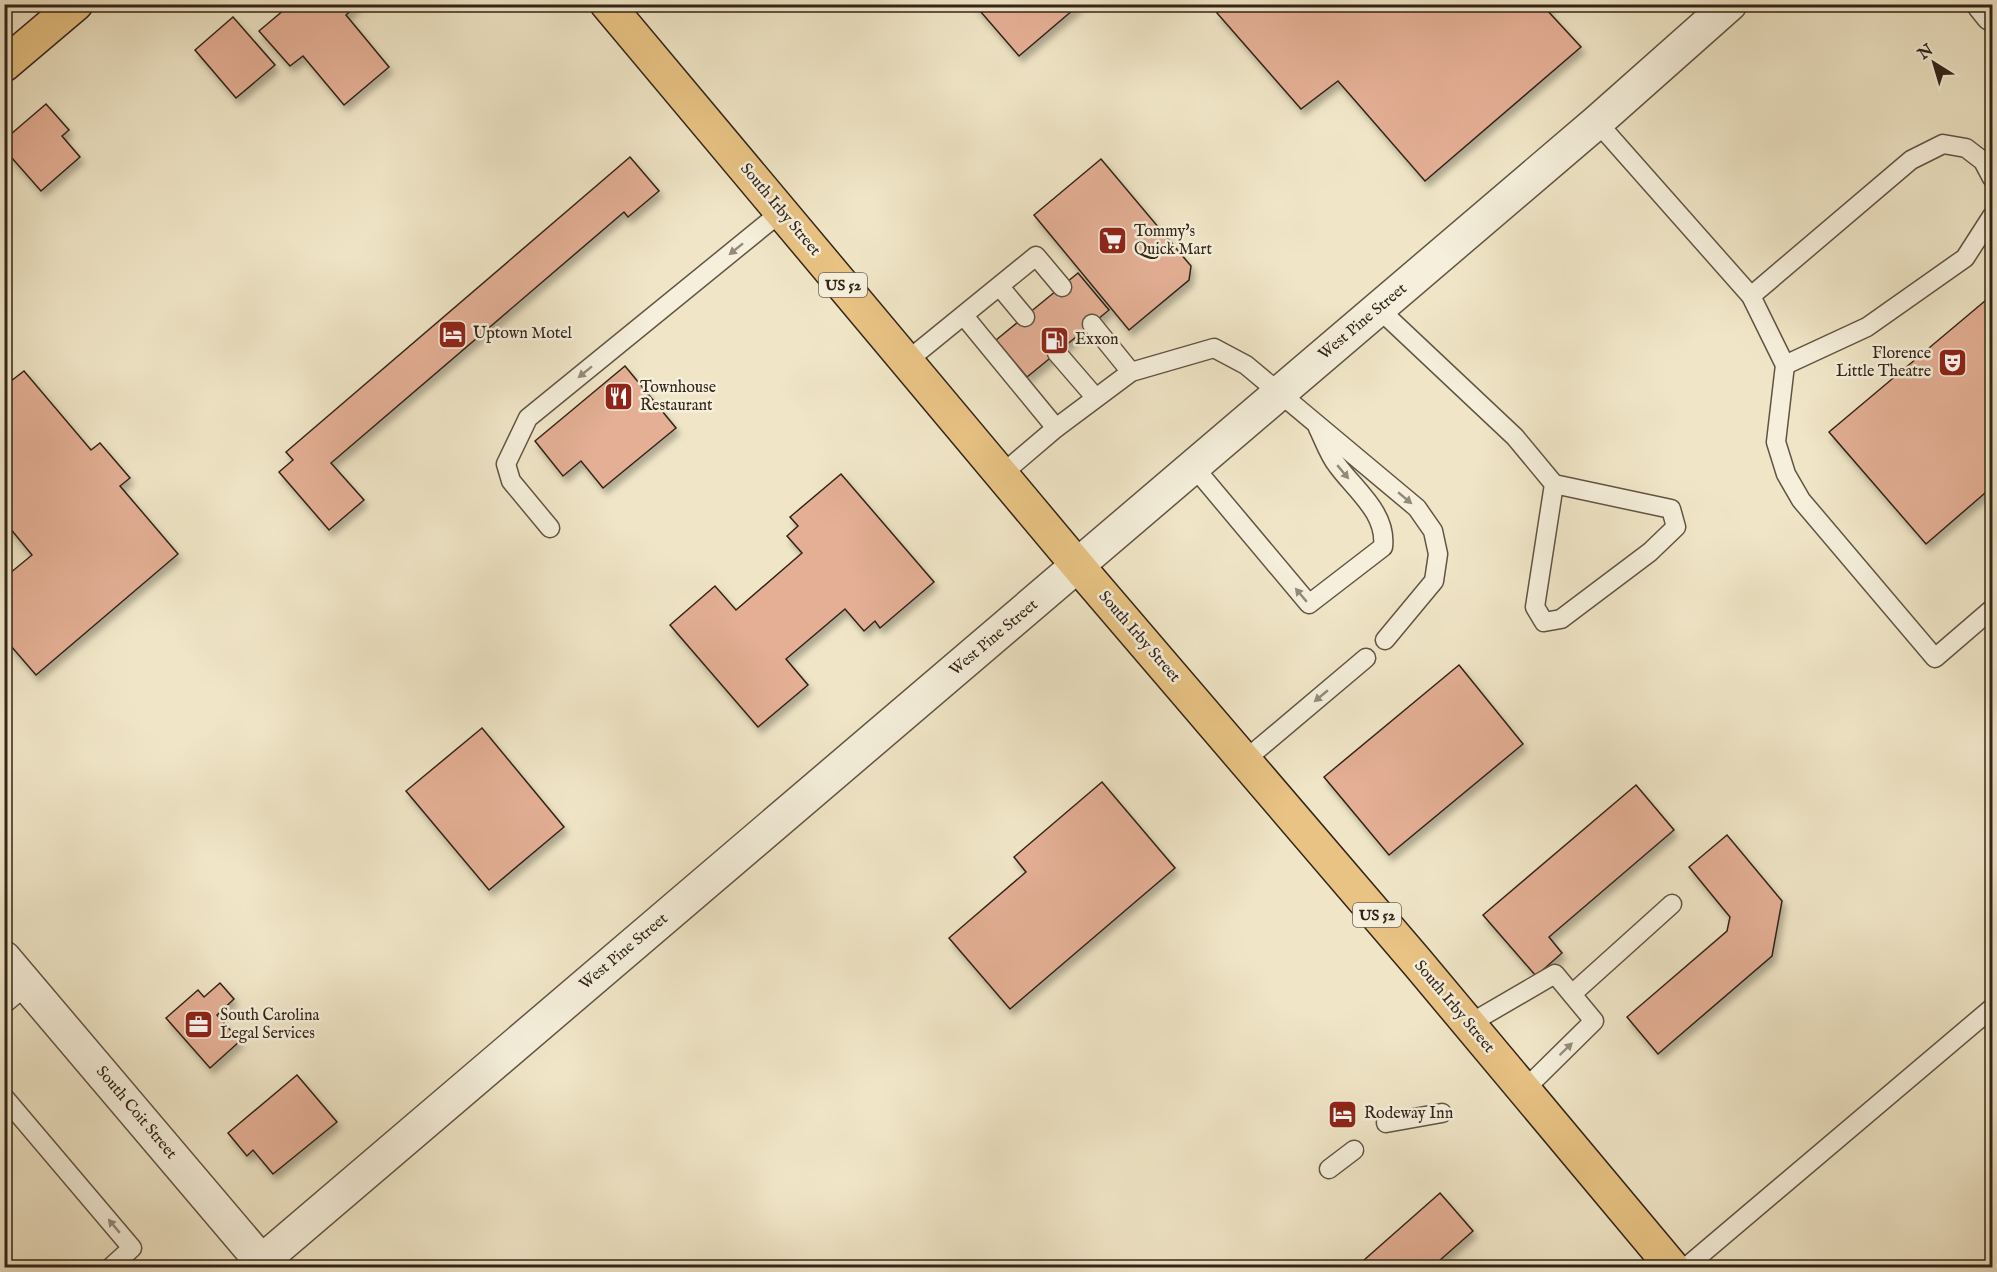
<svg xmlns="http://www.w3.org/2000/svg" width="1997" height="1272" font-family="'IM FELL English',serif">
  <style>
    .building { fill: #e4af95; stroke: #332419; stroke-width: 1.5; filter: url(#shadow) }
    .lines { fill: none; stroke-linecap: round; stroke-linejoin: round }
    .lane-casing { stroke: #625444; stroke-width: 21 }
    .street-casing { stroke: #625444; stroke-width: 36 }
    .primary-casing { stroke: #332419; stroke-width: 36 }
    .highway-casing { stroke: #332419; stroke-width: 36 }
    .lane { stroke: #f5efdb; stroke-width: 18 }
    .street { stroke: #f5efdb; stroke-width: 33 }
    .primary { stroke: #e8c384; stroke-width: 33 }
    .highway { stroke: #e8c384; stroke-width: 33 }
    .oneway { fill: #948a7a }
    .labels { text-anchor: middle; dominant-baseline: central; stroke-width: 5; stroke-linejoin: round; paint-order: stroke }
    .shield { fill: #f5efdb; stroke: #6d6153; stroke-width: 1.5 }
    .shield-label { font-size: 15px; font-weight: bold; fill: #332419 }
    .street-label { font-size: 16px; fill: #332419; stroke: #f5efdb }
    .poi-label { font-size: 16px; fill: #332419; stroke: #f5efdb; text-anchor: start }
  </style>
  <defs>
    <filter id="shadow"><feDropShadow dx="3.5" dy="6" stdDeviation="3" flood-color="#0004"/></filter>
  </defs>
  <rect width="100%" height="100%" fill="#f0e6c7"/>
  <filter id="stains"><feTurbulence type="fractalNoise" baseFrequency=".00333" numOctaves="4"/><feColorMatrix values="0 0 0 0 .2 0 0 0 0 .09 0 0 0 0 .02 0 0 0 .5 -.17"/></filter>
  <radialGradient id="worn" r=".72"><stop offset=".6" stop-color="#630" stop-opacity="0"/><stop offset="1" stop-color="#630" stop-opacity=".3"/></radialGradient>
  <g class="building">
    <polygon points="291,4 358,4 346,15 389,67 344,105 303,56 290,66 259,31"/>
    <polygon points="974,4 1080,4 1019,56"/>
    <polygon points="1226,4 1552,4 1546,9 1581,47 1425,181 1338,81 1301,109 1217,13"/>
    <polygon points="233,17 275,65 236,98 195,50"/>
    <polygon points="46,104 69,130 62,136 80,157 41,191 4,149 4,140"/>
    <polygon points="630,157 659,191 628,217 624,212 331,463 364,500 329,530 279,472 293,460 286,452"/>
    <polygon points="1101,159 1191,266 1189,280 1129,330 1034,215"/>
    <polygon points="1078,273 1109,310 1027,377 996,340"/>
    <polygon points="1992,295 1992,487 1926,544 1829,432"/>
    <polygon points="625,366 676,428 603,488 581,461 563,476 535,441"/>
    <polygon points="24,371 91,450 100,443 130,478 120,486 178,554 36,675 4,638 4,578 32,555 9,527 4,530 4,373 11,381"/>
    <polygon points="841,474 934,582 880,628 875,621 864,631 845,609 786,659 808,685 758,727 670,625 715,586 736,610 802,553 787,536 798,526 790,517"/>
    <polygon points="1459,665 1523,744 1389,855 1324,777"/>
    <polygon points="482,728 564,827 489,890 406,791"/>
    <polygon points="1102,782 1175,868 1010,1009 949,938 1026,872 1014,857"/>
    <polygon points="1636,785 1674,830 1549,937 1562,953 1536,976 1483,915"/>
    <polygon points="1727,835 1782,901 1772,956 1658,1054 1627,1017 1727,931 1730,917 1689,867"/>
    <polygon points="220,983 234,999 217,1015 240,1041 210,1068 166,1018 198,990 204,997"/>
    <polygon points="297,1075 337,1122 273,1174 253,1150 247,1156 228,1133"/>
    <polygon points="1440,1193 1473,1231 1431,1268 1355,1268"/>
  </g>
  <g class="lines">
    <defs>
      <g id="lane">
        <polyline points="1597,122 1751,296 1785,365 1776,442 1786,474 1801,500 1935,658 1992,609"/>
        <polyline points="1000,287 1025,317"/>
        <polyline points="1751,296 1911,160 1943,144 1966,148 1983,161 1992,178"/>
        <polyline points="1379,309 1515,437 1554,484 1671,509 1676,527 1650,552 1561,619 1544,622 1535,607 1554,484"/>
        <polyline points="964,316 1056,428"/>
        <polyline points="1092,324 1131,372"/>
        <polyline points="1057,353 1095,397"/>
        <polyline points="907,361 1036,256 1062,287"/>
        <polyline points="1785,365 1867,327 1965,258 1992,216"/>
        <path d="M 1194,467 L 1309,604 L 1383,547 C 1387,513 1356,491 1337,465 C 1329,455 1324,440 1318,428"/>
        <polyline points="1002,474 1056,428 1131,372 1214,348 1246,365 1417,508 1433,531 1438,554 1434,581 1385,640"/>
        <polyline points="550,528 511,481 506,464 528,418 781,212"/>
        <polyline points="1245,760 1366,658"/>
        <polyline points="1572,994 1672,904"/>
        <polyline points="4,1004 27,985"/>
        <polyline points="1469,1024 1555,974 1594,1021 1524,1090"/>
        <polyline points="4,1097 132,1248 110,1268"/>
        <polyline points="1386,1123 1442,1113"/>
        <polyline points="1329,1169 1354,1150"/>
        <polyline points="1685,1268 1992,1008"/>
      </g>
      <g id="street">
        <polyline points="1984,4 1992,14"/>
        <polyline points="4,958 267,1268"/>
        <polyline points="254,1268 1597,122 1730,4"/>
      </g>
      <polyline id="primary" points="607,4 1078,566 1417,962 1673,1268"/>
      <polyline id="highway" points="4,65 76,4"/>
    </defs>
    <use href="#lane" class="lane-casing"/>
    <use href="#street" class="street-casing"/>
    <use href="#primary" class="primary-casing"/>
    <use href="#highway" class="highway-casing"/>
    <use href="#lane" class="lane"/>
    <use href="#street" class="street"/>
    <use href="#primary" class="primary"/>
    <use href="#highway" class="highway"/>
  </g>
  <defs><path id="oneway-solid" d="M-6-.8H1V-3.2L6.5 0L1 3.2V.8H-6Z" transform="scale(1.5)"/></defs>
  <g class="oneway">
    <use href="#oneway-solid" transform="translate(736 249) rotate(141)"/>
    <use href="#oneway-solid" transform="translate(585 372) rotate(141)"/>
    <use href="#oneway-solid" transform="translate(1343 472) rotate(50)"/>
    <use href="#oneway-solid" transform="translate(1405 498) rotate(40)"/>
    <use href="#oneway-solid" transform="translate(1301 595) rotate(-130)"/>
    <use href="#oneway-solid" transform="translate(1321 696) rotate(140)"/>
    <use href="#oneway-solid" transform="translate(1566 1049) rotate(-44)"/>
    <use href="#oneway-solid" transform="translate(114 1226) rotate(-130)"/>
  </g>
  <defs>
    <symbol id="supermarket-square" viewBox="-11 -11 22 22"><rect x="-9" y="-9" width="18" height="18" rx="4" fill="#8f2418" stroke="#f5efdb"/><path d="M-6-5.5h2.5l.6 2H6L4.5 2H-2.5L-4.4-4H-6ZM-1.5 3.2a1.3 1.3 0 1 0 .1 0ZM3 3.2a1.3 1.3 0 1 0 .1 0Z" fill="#fff"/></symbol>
    <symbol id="hotel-square" viewBox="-11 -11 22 22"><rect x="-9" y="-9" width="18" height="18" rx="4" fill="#8f2418" stroke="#f5efdb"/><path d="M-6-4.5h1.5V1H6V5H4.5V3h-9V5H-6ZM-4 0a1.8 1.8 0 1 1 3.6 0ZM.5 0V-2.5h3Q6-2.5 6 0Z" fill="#fff"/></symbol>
    <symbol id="fuel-square" viewBox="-11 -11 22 22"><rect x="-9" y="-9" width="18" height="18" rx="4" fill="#8f2418" stroke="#f5efdb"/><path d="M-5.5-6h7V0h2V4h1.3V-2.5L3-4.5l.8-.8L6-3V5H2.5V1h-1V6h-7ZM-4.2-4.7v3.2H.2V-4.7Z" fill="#fff"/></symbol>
    <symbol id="theatre-square" viewBox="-11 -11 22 22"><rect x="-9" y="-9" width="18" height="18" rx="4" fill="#8f2418" stroke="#f5efdb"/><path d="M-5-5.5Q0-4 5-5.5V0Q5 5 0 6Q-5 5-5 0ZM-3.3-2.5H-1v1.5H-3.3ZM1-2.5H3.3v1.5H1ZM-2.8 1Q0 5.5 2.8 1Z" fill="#fff"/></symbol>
    <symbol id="restaurant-square" viewBox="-11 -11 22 22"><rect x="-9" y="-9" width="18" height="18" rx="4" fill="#8f2418" stroke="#f5efdb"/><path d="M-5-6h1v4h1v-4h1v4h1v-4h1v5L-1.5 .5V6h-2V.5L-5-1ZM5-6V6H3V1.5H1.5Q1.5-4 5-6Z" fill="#fff"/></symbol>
    <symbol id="office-square" viewBox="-11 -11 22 22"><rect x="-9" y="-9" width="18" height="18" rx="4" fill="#8f2418" stroke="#f5efdb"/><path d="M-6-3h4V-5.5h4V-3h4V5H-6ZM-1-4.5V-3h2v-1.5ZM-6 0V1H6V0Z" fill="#fff"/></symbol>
  </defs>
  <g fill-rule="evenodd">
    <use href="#supermarket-square" x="1096" y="224" width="33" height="33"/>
    <use href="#hotel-square" x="436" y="318" width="33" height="33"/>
    <use href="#fuel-square" x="1038" y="324" width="33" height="33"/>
    <use href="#theatre-square" x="1936" y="346" width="33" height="33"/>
    <use href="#restaurant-square" x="602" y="380" width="33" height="33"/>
    <use href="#office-square" x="182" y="1008" width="33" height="33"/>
    <use href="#hotel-square" x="1326" y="1098" width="33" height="33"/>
  </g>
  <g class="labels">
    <g class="shield">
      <rect x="819" y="273" width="48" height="24" rx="4.5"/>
      <rect x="1353" y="903" width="48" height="24" rx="4.5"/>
    </g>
    <g class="shield-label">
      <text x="843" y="285">US 52</text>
      <text x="1377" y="915">US 52</text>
    </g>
    <g class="street-label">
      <text transform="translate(780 210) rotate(50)">South Irby Street</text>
      <text transform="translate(1363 322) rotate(-40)">West Pine Street</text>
      <text transform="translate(1139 637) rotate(49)">South Irby Street</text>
      <text transform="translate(994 638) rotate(-40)">West Pine Street</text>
      <text transform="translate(624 952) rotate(-40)">West Pine Street</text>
      <text transform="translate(1454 1007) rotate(50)">South Irby Street</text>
      <text transform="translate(136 1113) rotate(50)">South Coit Street</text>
    </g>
    <g class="poi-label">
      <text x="1134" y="232">Tommy's<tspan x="1134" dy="18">Quick Mart</tspan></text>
      <text x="473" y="334">Uptown Motel</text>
      <text x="1075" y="340">Exxon</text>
      <text x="1931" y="354" text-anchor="end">Florence<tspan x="1931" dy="18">Little Theatre</tspan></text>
      <text x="640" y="388">Townhouse<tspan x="640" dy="18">Restaurant</tspan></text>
      <text x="220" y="1016">South Carolina<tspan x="220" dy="18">Legal Services</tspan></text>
      <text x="1364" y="1114">Rodeway Inn</text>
    </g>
  </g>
  <rect width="1997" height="1272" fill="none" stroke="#f0e6c7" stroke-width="24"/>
  <rect x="6" y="6" width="1985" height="1260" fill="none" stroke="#332419" stroke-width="3"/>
  <rect x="12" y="12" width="1973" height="1248" fill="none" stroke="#332419" stroke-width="1.5"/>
  <g transform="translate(1934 63) rotate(323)" stroke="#f5efdb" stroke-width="4.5" paint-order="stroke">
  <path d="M0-4.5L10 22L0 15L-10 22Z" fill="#332419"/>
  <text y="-9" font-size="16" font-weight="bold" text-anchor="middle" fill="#332419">N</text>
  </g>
  <rect width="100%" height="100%" filter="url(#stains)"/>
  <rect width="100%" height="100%" fill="url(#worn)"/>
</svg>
